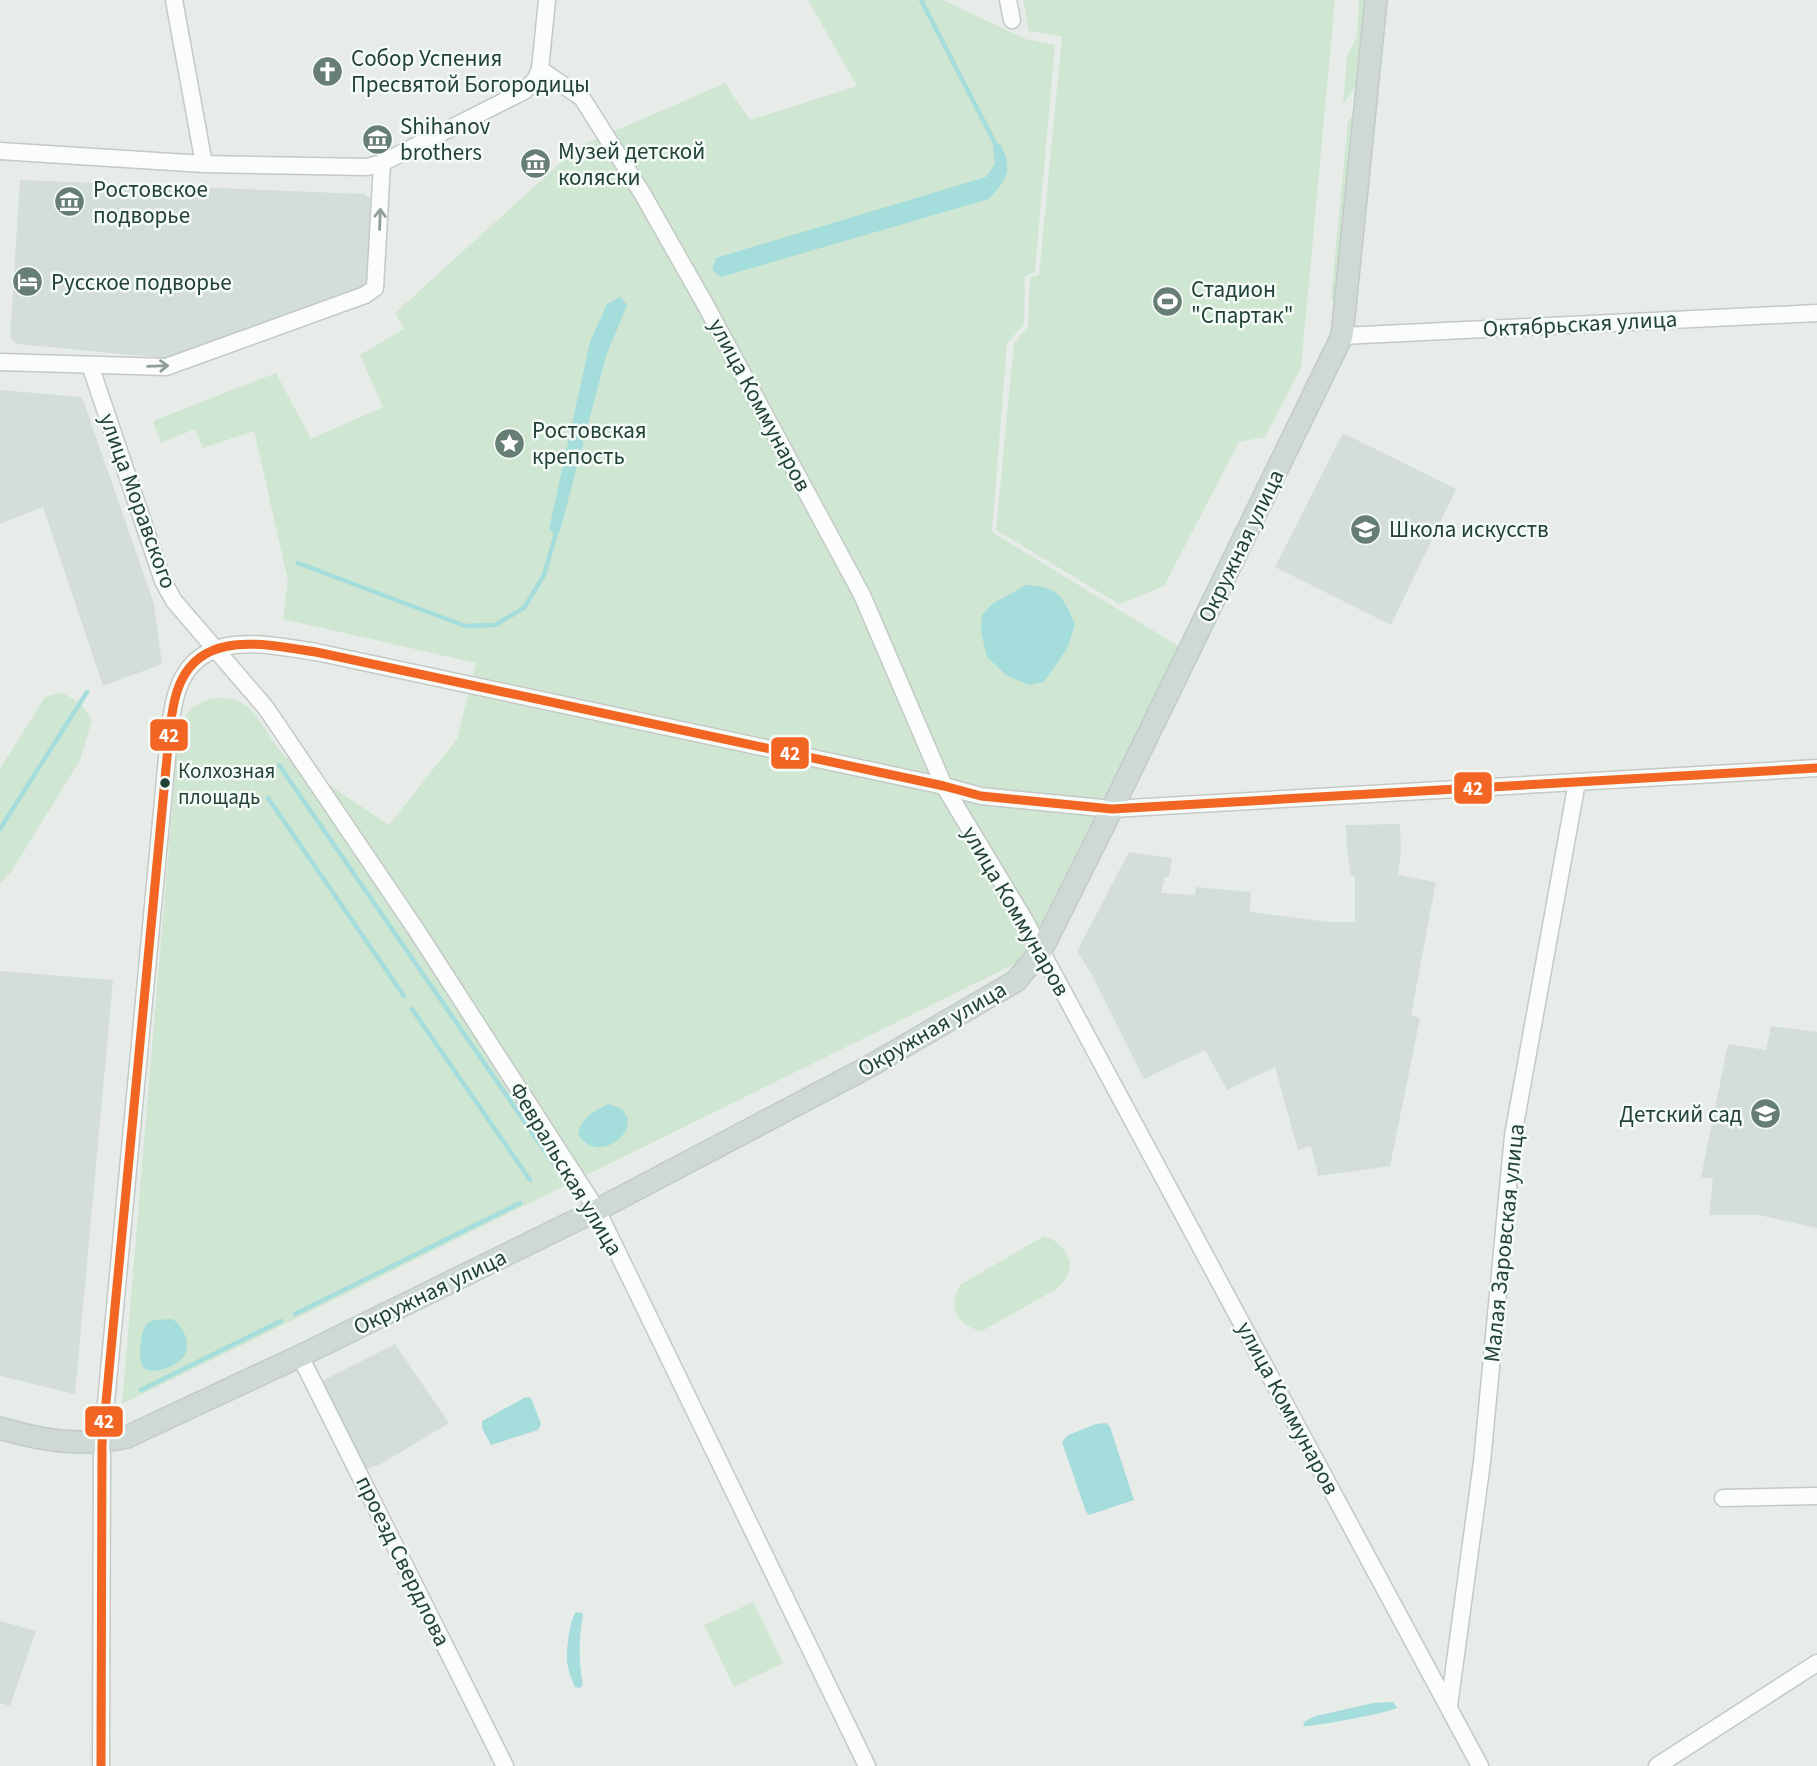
<svg xmlns="http://www.w3.org/2000/svg" width="1817" height="1766" font-family="'Source Sans 3',sans-serif">
  <style>
    .built { fill: #d4ded8 }
    .green { fill: #cfe6d2 }
    .water { fill: #a5dddc }
    .lines { fill: none; stroke-linecap: round; stroke-linejoin: round }
    .stream { stroke: #a5dddc; stroke-width: 4.5 }
    .minor-casing { stroke: #c4c9c6; stroke-width: 19 }
    .major-casing { stroke: #c2cbc7; stroke-width: 24 }
    .minor { stroke: #fbfcfc; stroke-width: 16 }
    .major { stroke: #ced8d4; stroke-width: 21 }
    .bus-1-casing { stroke: #f5fbf7; stroke-width: 14 }
    .bus-1 { stroke: #f26522; stroke-width: 9 }
    .oneway { stroke: #8e9f98 }
    .bus-dot { fill: #224235; stroke: #f5fbf7; stroke-width: 2.5 }
    .labels { text-anchor: middle; dominant-baseline: central; stroke-width: 5; stroke-linejoin: round; paint-order: stroke }
    .bus-label { font-size: 21px; fill: #224235; stroke: #f5fbf7; text-anchor: start }
    .poi-label { font-size: 23px; fill: #224235; stroke: #f5fbf7; text-anchor: start }
    .street-label { font-size: 23px; fill: #224235; stroke: #f5fbf7 }
    .line-badge { stroke: #f5fbf7; stroke-width: 2.5 }
    .badge-label { font-size: 19px; text-anchor: middle; font-weight: bold; fill: #fff }
  </style>
  <rect width="100%" height="100%" fill="#e7ece9"/>
  <g class="built">
    <polygon points="20,180 364,194 371,199 368,286 164,358 17,344 10,338"/>
    <polygon points="0,390 82,397 154,604 162,664 103,686 43,507 0,524"/>
    <polygon points="1343,433 1456,489 1391,625 1275,567"/>
    <polygon points="1400,824 1401,850 1398,875 1436,882 1411,1015 1420,1018 1390,1166 1318,1176 1311,1146 1298,1150 1275,1067 1227,1090 1205,1050 1144,1079 1092,975 1077,951 1129,852 1172,858 1169,877 1165,877 1161,893 1195,895 1196,887 1251,892 1250,912 1328,922 1355,922 1355,876 1351,876 1347,851 1346,825"/>
    <polygon points="0,971 113,980 75,1394 0,1376"/>
    <polygon points="1771,1026 1817,1032 1817,1228 1759,1215 1709,1215 1713,1179 1701,1177 1728,1044 1766,1050"/>
    <polygon points="395,1344 449,1423 381,1464 366,1469 322,1381"/>
    <polygon points="0,1621 36,1631 10,1706 0,1703"/>
  </g>
  <g class="green">
    <path d="M 808,0 L 943,0 L 1025,39 L 1055,45 L 1035,271 L 1025,277 L 1024,325 L 1007,343 L 992,532 L 1183,649 L 1041,951 L 122,1404 L 179,727 C 186,712 193,704 209,700 C 254,688 262,733 285,756 C 294,765 307,771 317,777 C 341,793 365,809 389,825 L 457,739 L 476,663 L 283,619 L 288,580 L 254,431 L 203,448 L 195,429 L 161,443 L 153,421 L 276,373 L 311,439 L 383,407 L 360,355 L 404,329 L 395,313 L 578,147 L 725,83 L 750,120 L 857,86 Z"/>
    <polygon points="1023,0 1335,0 1301,368 1265,437 1239,442 1164,586 1119,604 996,530 1014,344 1028,326 1030,277 1039,275 1062,36 1029,31"/>
    <polygon points="1359,0 1366,0 1359,82 1343,104 1347,56 1357,37"/>
    <polygon points="1352,117 1354,117 1336,301 1334,302 1331,299 1348,121"/>
    <polygon points="61,692 80,703 92,720 80,760 11,872 0,883 0,769 45,697"/>
    <path d="M 1044,1236 C 1057,1239 1072,1255 1070,1269 C 1068,1277 1063,1282 1058,1288 L 982,1331 C 957,1326 948,1307 960,1285 Z"/>
    <polygon points="753,1602 783,1663 734,1687 704,1625"/>
  </g>
  <g class="water">
    <path d="M 1000,144 C 1014,169 1007,180 989,199 L 721,277 L 712,270 L 716,258 L 986,177 L 995,164 L 993,145 Z"/>
    <polygon points="620,297 627,305 606,356 560,531 555,535 549,529 590,342 607,304"/>
    <path d="M 1026,585 C 1059,587 1062,595 1075,624 L 1068,647 L 1044,682 L 1029,685 L 1006,675 L 987,657 L 981,632 L 982,615 L 992,604 Z"/>
    <path d="M 608,1104 L 622,1109 L 628,1118 C 627,1122 628,1126 626,1130 C 615,1150 589,1154 578,1134 C 583,1116 593,1112 608,1104 Z"/>
    <path d="M 171,1319 C 183,1323 192,1345 184,1356 C 178,1365 154,1376 144,1368 C 137,1362 140,1326 149,1322 C 155,1319 165,1320 171,1319 Z"/>
    <polygon points="526,1397 531,1398 541,1424 538,1430 491,1445 482,1428 482,1421"/>
    <polygon points="1096,1424 1106,1423 1110,1427 1134,1500 1089,1515 1086,1512 1062,1442 1068,1435"/>
    <path d="M 576,1612 L 582,1613 L 583,1615 C 579,1639 578,1660 583,1684 L 580,1688 L 575,1687 C 565,1665 566,1657 569,1634 C 571,1625 571,1620 576,1612 Z"/>
    <path d="M 1393,1702 L 1397,1708 C 1390,1712 1309,1728 1303,1726 L 1305,1721 L 1316,1716 L 1373,1703 Z"/>
  </g>
  <g class="lines">
    <g class="stream">
      <polyline points="921,0 998,149"/>
      <polyline points="298,563 465,626 495,625 524,608 544,575 557,530"/>
      <polyline points="279,765 562,1176"/>
      <polyline points="268,798 404,996"/>
      <polyline points="0,829 87,692"/>
      <polyline points="412,1009 530,1180"/>
      <polyline points="295,1314 520,1203"/>
      <polyline points="141,1390 281,1321"/>
    </g>
    <defs>
      <g id="minor">
        <polyline points="174,0 204,164"/>
        <polyline points="1008,0 1012,20"/>
        <polyline points="540,69 582,98 642,193 705,304 862,595 944,786 1024,919 1480,1766"/>
        <polyline points="0,151 204,164 367,167 382,163 524,91 535,80 540,69 547,0"/>
        <polyline points="1342,336 1817,313"/>
        <polyline points="0,362 166,367 365,295 375,288 382,163"/>
        <polyline points="90,365 163,581 174,601 266,708 415,928 597,1210 867,1766"/>
        <polyline points="300,1356 505,1766"/>
        <polyline points="1723,1498 1817,1496"/>
        <polyline points="1449,1706 1482,1462 1513,1136 1577,782"/>
        <path d="M 101,1766 L 102,1443 L 105,1413 L 170,726 C 173,708 175,690 185,674 C 212,630 274,646 316,652 L 944,786 L 981,796 L 1112,809 L 1817,768"/>
        <polyline points="1657,1766 1817,1663"/>
      </g>
      <path id="major" d="M 0,1428 C 43,1441 82,1447 127,1437 L 300,1356 L 597,1210 L 872,1065 L 1016,981 L 1041,951 L 1112,809 L 1342,336 L 1376,0"/>
    </defs>
    <use href="#minor" class="minor-casing"/>
    <use href="#major" class="major-casing"/>
    <use href="#minor" class="minor"/>
    <use href="#major" class="major"/>
    <defs>
      <path id="bus-1" d="M 101,1766 L 102,1443 L 105,1413 L 170,726 C 173,708 175,690 185,674 C 212,630 274,646 316,652 L 944,786 L 981,796 L 1112,809 L 1817,768"/>
    </defs>
    <use href="#bus-1" class="bus-1-casing"/>
    <use href="#bus-1" class="bus-1"/>
  </g>
  <defs><path id="oneway-shaft" d="M-6 0H5M1.5-3L5.5 0L1.5 3" fill="none" stroke-width="1.6" stroke-linecap="round" stroke-linejoin="round" transform="scale(1.75)"/></defs>
  <g class="oneway">
    <use href="#oneway-shaft" transform="translate(380 219) rotate(-88)"/>
    <use href="#oneway-shaft" transform="translate(158 366) rotate(-2)"/>
  </g>
  <defs>
    <symbol id="church-disc" viewBox="-11 -11 22 22"><circle r="9.5" fill="#677e74" stroke="#f5fbf7"/><path d="M-1.2-6h2.4v3.5h3.3v2.4h-3.3V6h-2.4V-.1h-3.3v-2.4h3.3Z" fill="#fff"/></symbol>
    <symbol id="museum-disc" viewBox="-11 -11 22 22"><circle r="9.5" fill="#677e74" stroke="#f5fbf7"/><path d="M0-6L6-3V-2H-6V-3ZM-5-1h2V3h-2ZM-1-1h2V3h-2ZM3-1h2V3H3ZM-6 4H6V6H-6Z" fill="#fff"/></symbol>
    <symbol id="hotel-disc" viewBox="-11 -11 22 22"><circle r="9.5" fill="#677e74" stroke="#f5fbf7"/><path d="M-6-4.5h1.5V1H6V5H4.5V3h-9V5H-6ZM-4 0a1.8 1.8 0 1 1 3.6 0ZM.5 0V-2.5h3Q6-2.5 6 0Z" fill="#fff"/></symbol>
    <symbol id="stadium-disc" viewBox="-11 -11 22 22"><circle r="9.5" fill="#677e74" stroke="#f5fbf7"/><path d="M0-5a6.5 5 0 1 0 0 10a6.5 5 0 1 0 0-10ZM-3.5-1.8h7v3.6h-7Z" fill="#fff"/></symbol>
    <symbol id="sight-disc" viewBox="-11 -11 22 22"><circle r="9.5" fill="#677e74" stroke="#f5fbf7"/><path d="M0-6L1.8-2.2L6-1.7L2.9 1.2L3.7 5.4L0 3.3L-3.7 5.4L-2.9 1.2L-6-1.7L-1.8-2.2Z" fill="#fff"/></symbol>
    <symbol id="school-disc" viewBox="-11 -11 22 22"><circle r="9.5" fill="#677e74" stroke="#f5fbf7"/><path d="M0-5L7-2L0 1L-7-2ZM-4 1L0 2.5L4 1V4Q0 6-4 4Z" fill="#fff"/></symbol>
  </defs>
  <g fill-rule="evenodd">
    <use href="#church-disc" x="310" y="54" width="35" height="35"/>
    <use href="#museum-disc" x="360" y="122" width="35" height="35"/>
    <use href="#museum-disc" x="518" y="146" width="35" height="35"/>
    <use href="#museum-disc" x="52" y="184" width="35" height="35"/>
    <use href="#hotel-disc" x="10" y="264" width="35" height="35"/>
    <use href="#stadium-disc" x="1150" y="284" width="35" height="35"/>
    <use href="#sight-disc" x="492" y="426" width="35" height="35"/>
    <use href="#school-disc" x="1348" y="512" width="35" height="35"/>
    <use href="#school-disc" x="1748" y="1096" width="35" height="35"/>
  </g>
  <circle class="bus-dot" cx="165" cy="783" r="6"/>
  <g class="labels">
    <g class="bus-label">
      <text x="178" y="771">Колхозная<tspan x="178" dy="26">площадь</tspan></text>
    </g>
    <g class="poi-label">
      <text x="351" y="58">Собор Успения<tspan x="351" dy="26">Пресвятой Богородицы</tspan></text>
      <text x="400" y="126">Shihanov<tspan x="400" dy="26">brothers</tspan></text>
      <text x="558" y="151">Музей детской<tspan x="558" dy="26">коляски</tspan></text>
      <text x="93" y="189">Ростовское<tspan x="93" dy="26">подворье</tspan></text>
      <text x="51" y="282">Русское подворье</text>
      <text x="1191" y="289">Стадион<tspan x="1191" dy="26">"Спартак"</tspan></text>
      <text x="532" y="430">Ростовская<tspan x="532" dy="26">крепость</tspan></text>
      <text x="1389" y="529">Школа искусств</text>
      <text x="1742" y="1114" text-anchor="end">Детский сад</text>
    </g>
    <g class="street-label">
      <text transform="translate(1580 324) rotate(-3)">Октябрьская улица</text>
      <text transform="translate(760 405) rotate(62)">улица Коммунаров</text>
      <text transform="translate(138 501) rotate(70)">улица Моравского</text>
      <text transform="translate(1241 546) rotate(-64)">Окружная улица</text>
      <text transform="translate(1016 911) rotate(60)">улица Коммунаров</text>
      <text transform="translate(932 1029) rotate(-30)">Окружная улица</text>
      <text transform="translate(566 1169) rotate(59)">Февральская улица</text>
      <text transform="translate(1504 1243) rotate(-84)">Малая Заровская улица</text>
      <text transform="translate(430 1292) rotate(-26)">Окружная улица</text>
      <text transform="translate(1288 1408) rotate(62)">улица Коммунаров</text>
      <text transform="translate(403 1561) rotate(64)">проезд Свердлова</text>
    </g>
  </g>
  <g class="line-badge">
    <rect x="149" y="718" width="40" height="34" rx="7" fill="#f26522"/>
    <rect x="770" y="736" width="40" height="34" rx="7" fill="#f26522"/>
    <rect x="1453" y="771" width="40" height="34" rx="7" fill="#f26522"/>
    <rect x="84" y="1405" width="40" height="33" rx="7" fill="#f26522"/>
  </g>
  <g class="badge-label">
    <text x="169" y="742">42</text>
    <text x="790" y="760">42</text>
    <text x="1473" y="795">42</text>
    <text x="104" y="1428">42</text>
  </g>
</svg>
